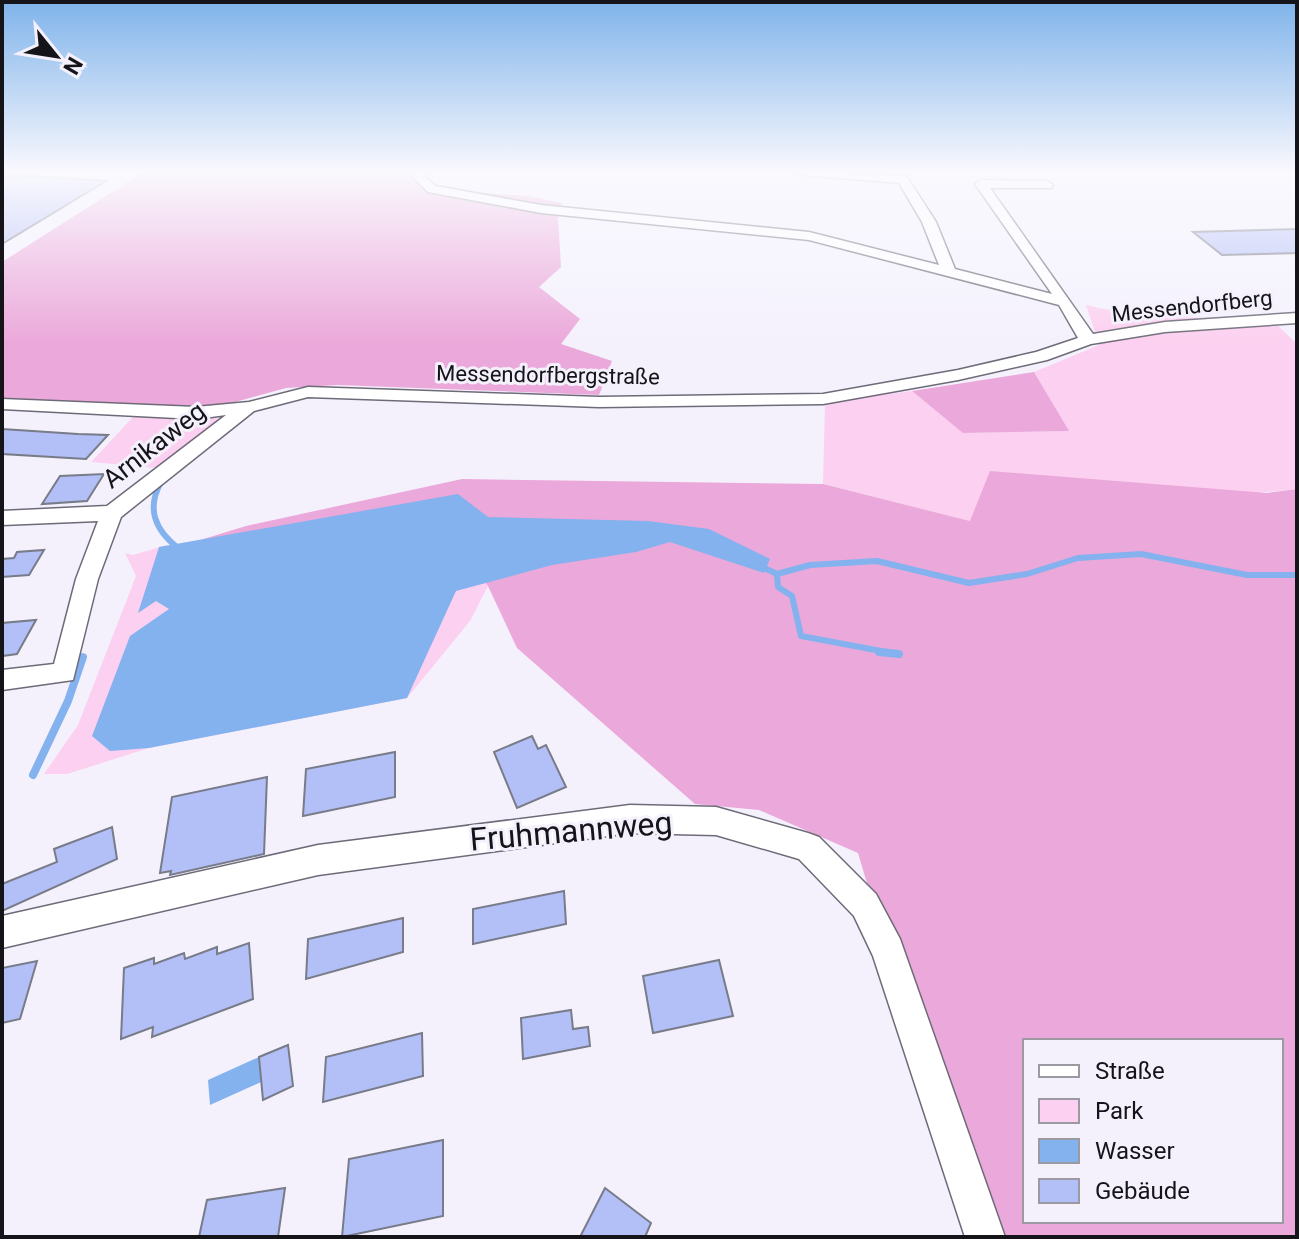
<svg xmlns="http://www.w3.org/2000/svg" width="1299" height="1239" font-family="Roboto,sans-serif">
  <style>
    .green { fill: #fcd0f0 }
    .forest { fill: #eba8da; fill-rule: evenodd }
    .water { fill: #83b2ee }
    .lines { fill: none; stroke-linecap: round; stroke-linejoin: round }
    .stream-far1 { stroke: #83b2ee; stroke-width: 6 }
    .stream { stroke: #83b2ee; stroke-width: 8 }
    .building { fill: #b3bff7; stroke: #787b88; stroke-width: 2 }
    .minor-casing { stroke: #6e6b78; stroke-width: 3 }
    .minor { fill: #fff; fill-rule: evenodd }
    .labels { text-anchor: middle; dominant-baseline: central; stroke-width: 6; stroke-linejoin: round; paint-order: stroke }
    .far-street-label { font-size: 22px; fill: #151419; stroke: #f4f1fd }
    .street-label { font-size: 26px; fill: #151419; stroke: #f4f1fd }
    .near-street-label { font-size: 32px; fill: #151419; stroke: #f4f1fd }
  </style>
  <rect width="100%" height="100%" fill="#f4f1fd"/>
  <g class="green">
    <path d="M 1086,305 C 1142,319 1209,320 1267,315 L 1297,344 L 1297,489 L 970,521 L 823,484 L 825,402 L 912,391 L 964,433 L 1068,431 L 1034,372 L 1099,345 Z"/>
    <polygon points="133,417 213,418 221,419 157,468 91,462"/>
    <polygon points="167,545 186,580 473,565 488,586 470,621 407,698 149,748 67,774 44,774 78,725 136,576 125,553 133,555"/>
  </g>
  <g class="forest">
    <polygon points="145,171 420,171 417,175 432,189 528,196 562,203 555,213 558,217 561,267 539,287 580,319 561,344 612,361 599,395 338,385 286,388 213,408 2,402 2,262"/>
    <polygon points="1034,372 1069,431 963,433 912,391"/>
    <path d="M 990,471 L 1267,493 L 1297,489 L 1297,1237 L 972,1237 L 858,853 L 759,810 L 695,804 L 517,648 L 488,586 L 473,565 L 167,545 L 184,545 L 246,526 L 462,479 L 823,484 L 970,521 ZM 1025,1041 L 1281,1041 L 1281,1221 L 1025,1221 Z"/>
  </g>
  <g class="water">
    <polygon points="458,494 488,517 648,521 709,529 770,559 764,573 670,542 636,552 552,565 456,591 407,698 149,748 110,751 92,736 130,636 169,609 156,601 138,613 159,547"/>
    <polygon points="259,1057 261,1082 210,1105 208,1080"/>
  </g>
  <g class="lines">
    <g class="stream-far1">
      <path d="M 161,482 C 146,509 155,530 178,548"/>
      <polyline points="758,565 777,574 810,565 877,561 969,583 1027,574 1078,558 1141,554 1247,575 1297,575"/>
      <polyline points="777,574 778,587 792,596 801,636 897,654"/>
    </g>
    <g class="stream">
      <polyline points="879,652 899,654"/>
      <polyline points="33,775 68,701 83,657"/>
    </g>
  </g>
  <g class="building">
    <polygon points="2,176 49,177 106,181 2,244"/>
    <polygon points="1297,229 1297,253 1222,255 1193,232"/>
    <polygon points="2,429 78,434 108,435 86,459 2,454"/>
    <polygon points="104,474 87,501 42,504 60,476"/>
    <polygon points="44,550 29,575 2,577 2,559 14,558 17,552"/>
    <polygon points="36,620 17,654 2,656 2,623"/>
    <polygon points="532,736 538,749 546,745 566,787 517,808 494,752"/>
    <polygon points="395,752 395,797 303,816 306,769"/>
    <polygon points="267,777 264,854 170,875 171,871 160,873 172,797"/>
    <polygon points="112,827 117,859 2,911 2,884 57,862 54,849"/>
    <polygon points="564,891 566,924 473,944 473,909"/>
    <polygon points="403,918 403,952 306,979 308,939"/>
    <polygon points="249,943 253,999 152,1037 153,1027 121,1039 124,968 154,958 154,964 184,953 185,959 217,947 217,954"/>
    <polygon points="719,960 733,1016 653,1033 643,976"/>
    <polygon points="37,961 20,1019 2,1023 2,968"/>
    <polygon points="571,1010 573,1029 588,1027 590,1046 523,1059 521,1018"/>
    <polygon points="422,1033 423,1076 323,1102 326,1057"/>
    <polygon points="288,1045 293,1086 263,1100 259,1057"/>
    <polygon points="443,1140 443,1216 342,1237 349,1159"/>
    <polygon points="285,1188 278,1237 199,1237 207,1200"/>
    <polygon points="605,1188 651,1223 645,1237 580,1237"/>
  </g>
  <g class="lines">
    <defs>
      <g id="minor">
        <polygon points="414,171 426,171 423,175 436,186 541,205 809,232 939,265 922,222 899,183 802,175 796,171 903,176 907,177 936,222 955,269 1052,294 975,184 981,180 1047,181 1053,185 1051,188 990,188 1093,334 1165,322 1297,313 1297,323 1165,332 1091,344 1047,360 958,380 823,404 599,407 308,397 254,411 121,517 98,579 73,680 2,690 2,670 54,664 76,579 98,521 2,525 2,511 107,506 226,415 196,419 2,409 2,399 196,407 249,402 308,387 599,397 823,394 958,370 1036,352 1078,338 1059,305 809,240 541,213 428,192 411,175"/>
        <polygon points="630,805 716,807 808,833 819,837 876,894 900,939 1005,1237 965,1237 873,956 854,916 799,859 716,835 630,833 318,875 2,948 2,916 318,845"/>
      </g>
    </defs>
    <use href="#minor" class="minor-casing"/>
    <use href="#minor" class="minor"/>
  </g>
  <linearGradient id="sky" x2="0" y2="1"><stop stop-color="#7fb3ea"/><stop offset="0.5" stop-color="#faf9fe"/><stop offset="1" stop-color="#faf9fe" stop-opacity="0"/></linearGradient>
  <rect width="1299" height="344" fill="url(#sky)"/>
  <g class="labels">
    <g class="far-street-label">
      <text transform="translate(1192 306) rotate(-6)">Messendorfberg</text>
      <text transform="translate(548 375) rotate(1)">Messendorfbergstraße</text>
    </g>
    <g class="street-label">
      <text transform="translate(154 445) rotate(-38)">Arnikaweg</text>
    </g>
    <g class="near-street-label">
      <text transform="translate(571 831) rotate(-5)">Fruhmannweg</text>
    </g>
  </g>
  <rect width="1299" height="1239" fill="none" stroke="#151419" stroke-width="8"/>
  <rect x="1023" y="1039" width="260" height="184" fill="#f4f1fd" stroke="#9b99a2" stroke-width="2"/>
  <rect x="1039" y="1065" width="40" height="12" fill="#ffffff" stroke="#9b99a2" stroke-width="2"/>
  <text x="1095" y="1079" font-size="24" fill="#151419">Straße</text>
  <rect x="1039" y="1099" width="40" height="24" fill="#fcd0f0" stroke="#9b99a2" stroke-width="2"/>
  <text x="1095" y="1119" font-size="24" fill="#151419">Park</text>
  <rect x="1039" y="1139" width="40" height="24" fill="#83b2ee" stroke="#9b99a2" stroke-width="2"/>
  <text x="1095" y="1159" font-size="24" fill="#151419">Wasser</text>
  <rect x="1039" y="1179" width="40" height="24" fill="#b3bff7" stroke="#9b99a2" stroke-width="2"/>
  <text x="1095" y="1199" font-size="24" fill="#151419">Gebäude</text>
  <g transform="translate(56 56) rotate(120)" stroke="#f4f1fd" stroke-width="6" paint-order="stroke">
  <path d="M0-6L14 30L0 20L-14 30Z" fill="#151419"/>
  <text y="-12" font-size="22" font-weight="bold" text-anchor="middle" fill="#151419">N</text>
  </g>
</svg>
